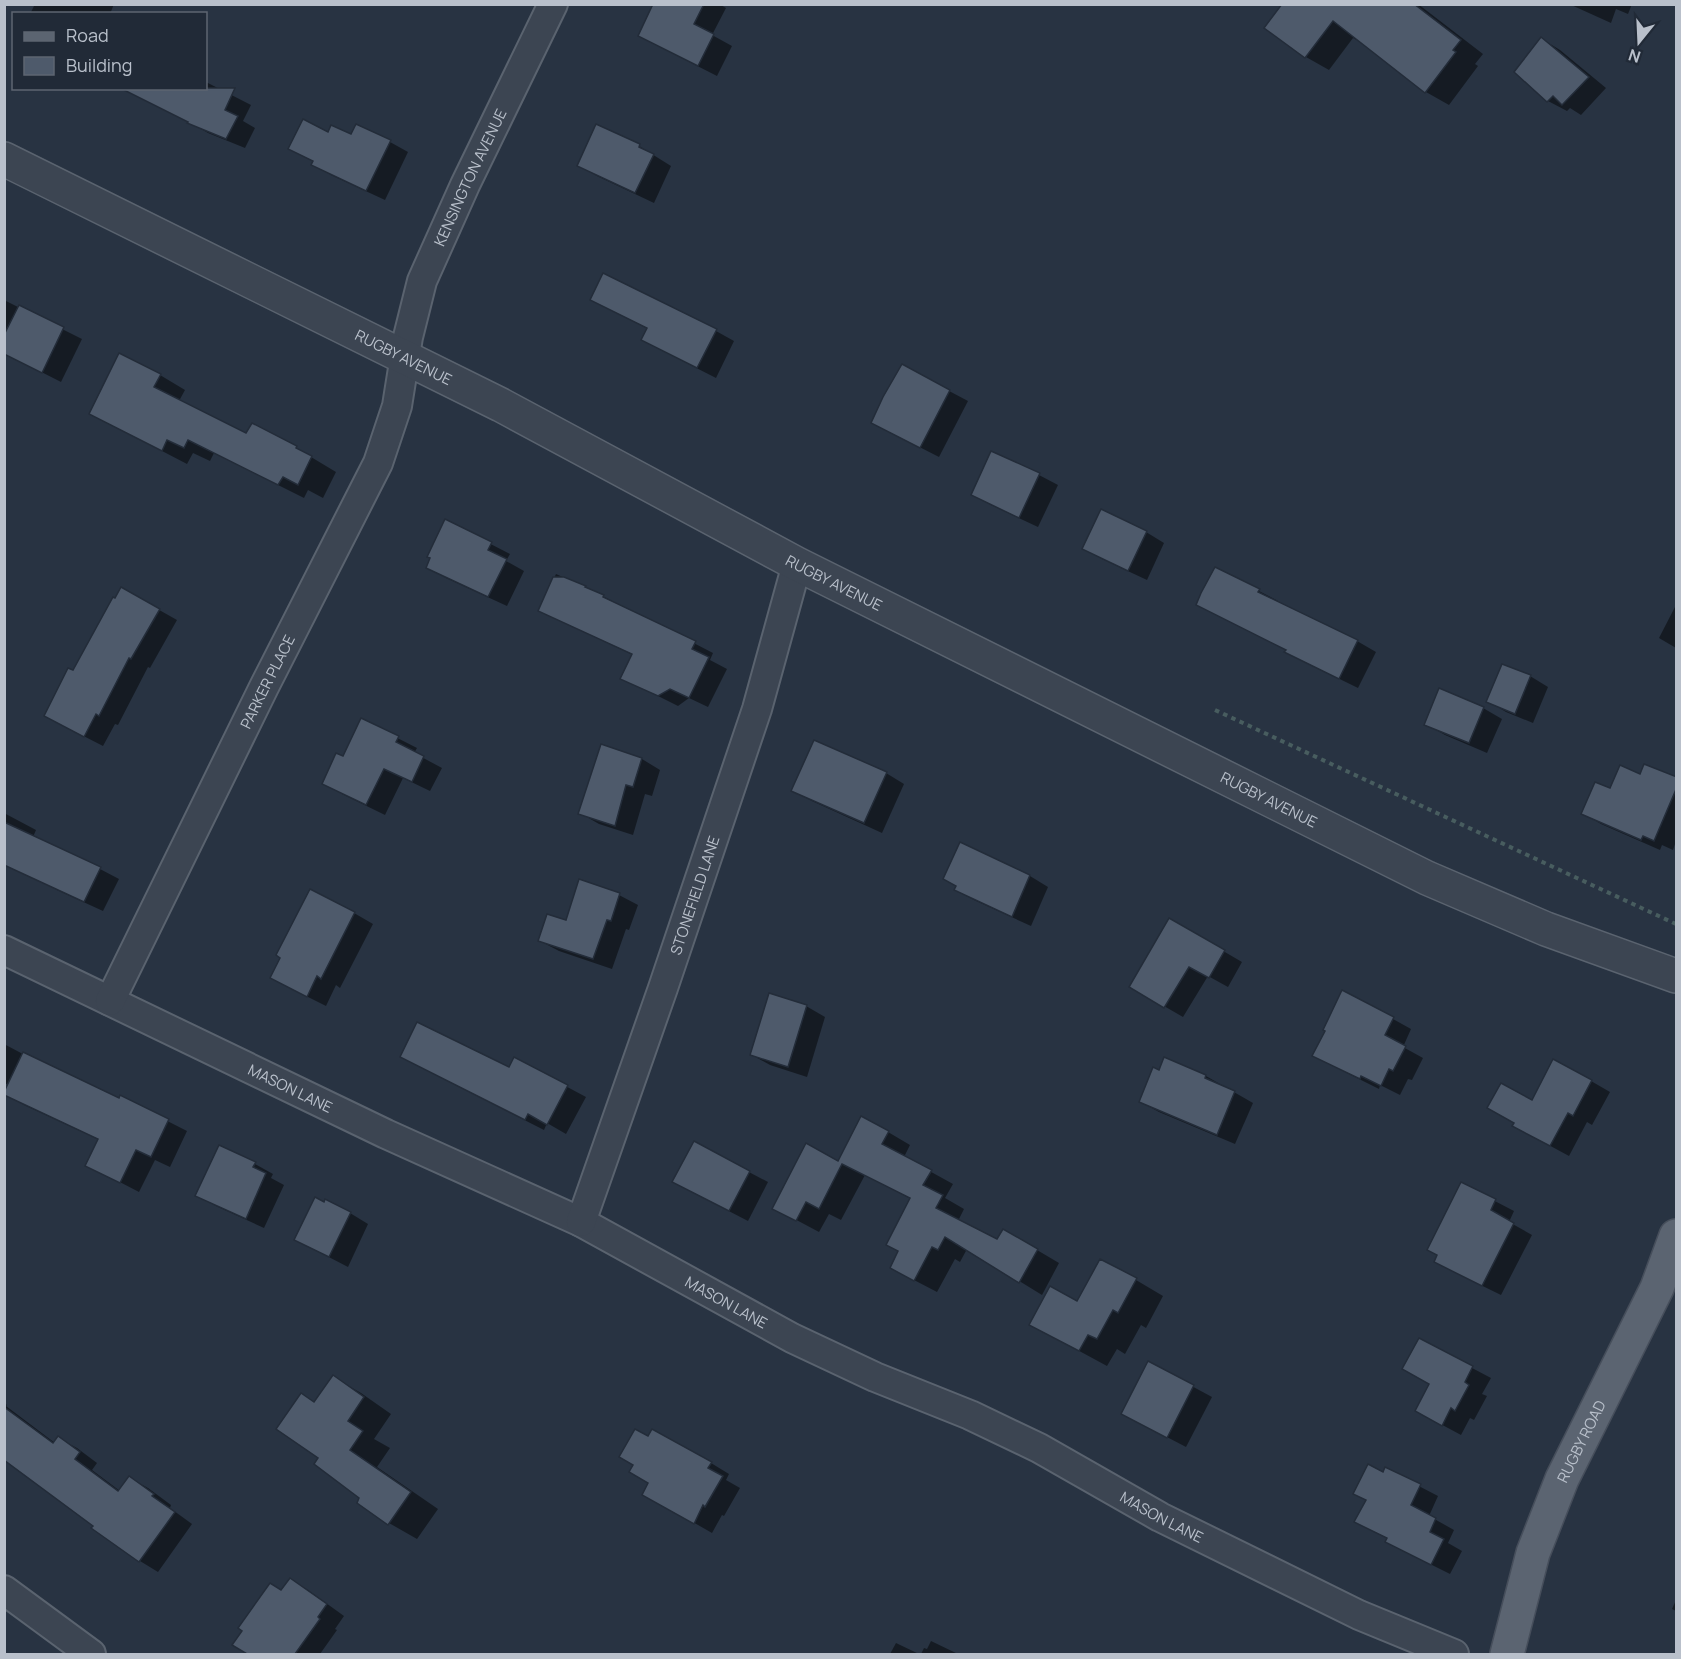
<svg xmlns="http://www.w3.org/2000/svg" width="1681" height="1659" font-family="Manrope,sans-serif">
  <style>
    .shadow { fill: #0007 }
    .building { fill: #4e5a6b; stroke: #232c39; stroke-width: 1.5 }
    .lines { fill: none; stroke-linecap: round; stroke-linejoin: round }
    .minor-casing { stroke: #5a636f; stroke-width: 32 }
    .tertiary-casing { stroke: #5a636f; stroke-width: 36 }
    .primary-casing { stroke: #464e5b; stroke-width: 36 }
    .path { stroke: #485d5f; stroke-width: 4; stroke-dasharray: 4.5 4.5; stroke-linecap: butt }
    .minor { stroke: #3c4552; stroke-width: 28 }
    .tertiary { stroke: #3c4552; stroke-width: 33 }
    .primary { stroke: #5b6471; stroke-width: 33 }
    .labels { text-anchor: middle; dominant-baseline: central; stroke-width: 5; stroke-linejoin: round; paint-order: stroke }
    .street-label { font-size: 15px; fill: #b9c0cb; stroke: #212a37 }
  </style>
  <rect width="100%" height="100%" fill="#283342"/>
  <g class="shadow">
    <polygon points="35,4 114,4 110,14 30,14"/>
    <polygon points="656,4 719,4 726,8 712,35 732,46 717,76 658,46"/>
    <polygon points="1284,4 1418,4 1483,54 1475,64 1478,66 1449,105 1426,92 1364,44 1353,38 1329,70 1306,57 1266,28"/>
    <polygon points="1569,4 1632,4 1628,14 1616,9 1611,23"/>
    <polygon points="1542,39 1560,50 1606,88 1581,115 1570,108 1567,111 1548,101 1516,71"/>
    <polygon points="206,82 251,105 243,121 255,128 245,148 208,133 191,123 206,88"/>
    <polygon points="329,134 390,142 408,152 385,200 331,175 313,164"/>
    <polygon points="639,146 671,166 654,203 597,176 578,165"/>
    <polygon points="592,299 716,331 734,341 716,378 661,350 648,329"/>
    <polygon points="4,300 82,339 61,382 4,353"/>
    <polygon points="902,366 968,401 939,457 892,433"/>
    <polygon points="160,375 185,390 179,401 247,435 252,425 296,448 336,472 323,498 308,490 304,498 214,453 210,461 193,453 187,464 91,414"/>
    <polygon points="992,453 1039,475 1058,485 1038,527 991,505 973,495"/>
    <polygon points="446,521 510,554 506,561 524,571 507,606 446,578 428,567"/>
    <polygon points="1146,532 1164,543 1147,580 1102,559 1084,548"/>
    <polygon points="1216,569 1259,591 1278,601 1277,603 1357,641 1376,652 1358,688 1305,662 1286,652 1287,650"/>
    <polygon points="556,574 585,587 713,653 710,660 727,669 708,707 689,698 678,706 622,678 633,655 559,620 540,610"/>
    <polygon points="122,589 177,620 150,668 148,667 118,725 115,724 103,746 64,726 74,672"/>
    <polygon points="1676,605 1676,648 1659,638"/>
    <polygon points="1530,676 1548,687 1533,723 1506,712 1488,701"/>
    <polygon points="1483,708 1502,719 1487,753 1445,735 1426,724"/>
    <polygon points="362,720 417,748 414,753 442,768 430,791 403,778 385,815 342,794 343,758"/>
    <polygon points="602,746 642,759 660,770 652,796 645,794 633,835 599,824 580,813"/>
    <polygon points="886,773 904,784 882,833 812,801 793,791"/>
    <polygon points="1640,776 1676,779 1676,841 1673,850 1662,845 1660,850 1601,824 1583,813 1611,790"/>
    <polygon points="4,813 36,830 33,837 100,869 119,879 103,911 57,890 39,879 4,855"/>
    <polygon points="961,844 1030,876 1048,887 1031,926 974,900 955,890"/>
    <polygon points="619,895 638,905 629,930 626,929 612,969 559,951 540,941 567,922"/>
    <polygon points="354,913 373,924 340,988 336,985 326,1006 290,988"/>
    <polygon points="1170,920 1242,962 1228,987 1208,976 1183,1017 1131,987"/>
    <polygon points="806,1006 825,1017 807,1077 770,1065 752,1055"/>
    <polygon points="1393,1019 1411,1029 1403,1047 1423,1058 1412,1080 1408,1079 1400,1095 1380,1085 1379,1089 1333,1066"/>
    <polygon points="4,1044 38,1062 119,1100 120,1097 187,1131 170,1167 155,1160 139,1192 87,1165 100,1140 24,1105 5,1094 9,1085 4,1083"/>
    <polygon points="515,1059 586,1097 566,1134 547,1123 544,1130 420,1067 510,1069"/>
    <polygon points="1159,1072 1206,1076 1253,1103 1235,1144 1159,1112 1141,1102"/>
    <polygon points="1591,1081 1610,1092 1592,1125 1587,1122 1569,1156 1532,1136 1515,1123 1532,1102"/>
    <polygon points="888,1132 910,1145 904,1157 953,1184 945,1198 964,1209 958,1221 998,1241 1037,1250 1059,1263 1042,1295 967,1249 960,1262 955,1259 937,1292 914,1280 900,1251 911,1199 865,1175 841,1220 829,1214 819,1232 774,1208 838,1163"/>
    <polygon points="694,1143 768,1182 748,1221 692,1192"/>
    <polygon points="255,1164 273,1174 271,1178 284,1185 264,1228 216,1206 197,1195"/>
    <polygon points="1462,1184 1514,1211 1509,1222 1532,1235 1501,1295 1454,1272"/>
    <polygon points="325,1204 350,1213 368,1224 348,1267 296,1240"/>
    <polygon points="1136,1280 1163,1296 1146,1328 1141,1325 1125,1354 1117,1349 1107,1366 1059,1340 1077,1303"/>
    <polygon points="1419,1340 1491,1378 1482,1394 1487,1396 1474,1420 1470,1418 1461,1435 1435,1421 1431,1384"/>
    <polygon points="1149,1363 1212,1397 1186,1447 1142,1424"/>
    <polygon points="333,1377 361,1393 391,1414 374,1439 390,1448 377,1467 438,1509 417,1539 389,1523 320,1457 316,1403"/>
    <polygon points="4,1403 7,1405 6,1406 55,1443 58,1438 77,1448 97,1463 92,1470 120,1491 130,1478 148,1488 171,1505 170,1508 192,1524 158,1572 140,1561 95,1525 4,1458"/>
    <polygon points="711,1463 729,1474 726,1480 740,1488 724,1516 722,1515 712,1533 644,1494 650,1483"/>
    <polygon points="1386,1469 1438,1496 1429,1516 1454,1530 1448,1543 1462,1551 1450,1574 1406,1552 1389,1539 1356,1522"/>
    <polygon points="290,1580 308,1590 344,1616 335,1629 337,1630 320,1654 249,1654 235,1644 244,1631 282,1591"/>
    <polygon points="1676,1600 1676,1611 1672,1609"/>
    <polygon points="931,1641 958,1654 921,1654 924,1648 927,1649"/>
    <polygon points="896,1643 919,1654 890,1654"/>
  </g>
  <g class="building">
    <polygon points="653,4 704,4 694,24 714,34 698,66 638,36"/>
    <polygon points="1282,4 1414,4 1461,40 1453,50 1456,52 1425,93 1333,21 1305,58 1264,28"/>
    <polygon points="1541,37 1589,77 1562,105 1553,96 1547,102 1514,72"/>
    <polygon points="120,88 235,88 225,110 238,116 226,139 187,123 188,122"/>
    <polygon points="303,119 328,132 331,125 351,134 356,124 391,140 366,191 311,165 313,161 288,149"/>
    <polygon points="596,124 640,144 639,147 654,154 635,193 577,166"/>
    <polygon points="603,273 717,329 697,368 641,340 647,328 590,300"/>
    <polygon points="19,305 64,327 42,373 4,354 4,335"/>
    <polygon points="119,353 161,374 154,387 246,433 252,423 297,446 296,448 312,456 298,485 283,477 278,485 188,440 184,448 167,440 162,451 89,414"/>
    <polygon points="902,364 950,390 920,448 871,423 883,397"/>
    <polygon points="991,451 1040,473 1019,518 971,495"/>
    <polygon points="1101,509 1147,531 1128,571 1082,549"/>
    <polygon points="445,519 492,542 488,550 507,559 488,597 426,568 430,558 427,557"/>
    <polygon points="1215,567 1260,589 1258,592 1358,640 1339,679 1284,652 1286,650 1196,605 1201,593"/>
    <polygon points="553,577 564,577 586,586 585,587 604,595 603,597 696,641 692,649 709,657 689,698 670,689 658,696 620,679 632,654 538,611"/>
    <polygon points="121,587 160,609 131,659 129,658 99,716 96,714 84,737 44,716 68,668 73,670 113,597 115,598"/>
    <polygon points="1502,664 1531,675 1515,714 1486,702"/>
    <polygon points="1439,688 1484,707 1469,743 1424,725"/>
    <polygon points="361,718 399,736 396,742 424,756 412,782 384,769 366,805 322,784 336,753 343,756"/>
    <polygon points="814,740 887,772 864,823 791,791"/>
    <polygon points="601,744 642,758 633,787 626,785 615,826 578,814"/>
    <polygon points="1644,764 1677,777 1677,787 1654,841 1643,836 1641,840 1581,814 1595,782 1610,788 1620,765 1640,774"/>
    <polygon points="4,822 101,867 84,902 4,865"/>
    <polygon points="960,842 1030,875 1012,917 954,890 956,886 943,879"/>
    <polygon points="579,879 620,893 611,921 607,920 593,959 538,941 547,914 566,920"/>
    <polygon points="310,889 355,912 321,979 317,976 307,997 270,978 280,958 276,955"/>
    <polygon points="1169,918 1225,950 1209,978 1189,967 1164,1008 1129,987"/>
    <polygon points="1342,990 1394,1017 1385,1035 1406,1046 1393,1071 1389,1069 1381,1086 1361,1076 1360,1079 1312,1056 1325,1031 1323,1030"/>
    <polygon points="769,993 807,1005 788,1067 750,1055"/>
    <polygon points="417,1022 509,1067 514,1057 568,1085 547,1125 528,1114 525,1120 400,1057"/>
    <polygon points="23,1052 119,1098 120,1095 169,1119 151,1157 136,1150 120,1183 85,1166 98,1139 4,1095 4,1092"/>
    <polygon points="1164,1057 1206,1075 1205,1078 1235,1091 1217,1135 1139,1102 1153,1067 1159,1070"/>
    <polygon points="1553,1059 1592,1080 1573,1116 1568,1113 1550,1146 1512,1126 1514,1123 1487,1108 1501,1083 1532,1100"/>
    <polygon points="861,1116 889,1131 882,1144 932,1170 923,1185 943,1195 936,1208 997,1239 1003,1229 1038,1249 1019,1283 945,1237 938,1250 932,1247 914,1281 890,1268 898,1251 886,1245 910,1198 842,1164 819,1209 806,1202 796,1221 772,1209 806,1143 838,1161"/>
    <polygon points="694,1141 750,1171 729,1211 672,1182"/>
    <polygon points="219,1145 256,1162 253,1167 266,1173 246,1219 195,1196"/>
    <polygon points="1461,1182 1496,1199 1491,1210 1514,1223 1482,1286 1434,1262 1437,1255 1427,1250"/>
    <polygon points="315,1197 324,1202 325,1199 351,1212 329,1257 294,1240"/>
    <polygon points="1100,1259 1137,1278 1118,1313 1113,1310 1097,1339 1088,1335 1079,1351 1029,1325 1050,1286 1077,1301"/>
    <polygon points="1419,1338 1473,1366 1465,1382 1469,1385 1455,1411 1451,1408 1442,1426 1415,1411 1429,1384 1402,1369"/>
    <polygon points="1148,1361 1194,1385 1167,1438 1121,1414"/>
    <polygon points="333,1375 364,1397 348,1421 363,1431 350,1450 411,1492 388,1525 357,1503 359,1498 314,1464 318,1458 276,1429 301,1393 314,1402"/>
    <polygon points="4,1407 53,1443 58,1436 80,1452 75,1459 118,1491 129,1476 154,1494 152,1496 175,1512 139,1562 91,1528 93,1526 4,1460"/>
    <polygon points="635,1429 648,1436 652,1429 712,1462 708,1468 723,1476 705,1507 703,1505 694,1524 642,1495 648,1483 629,1472 633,1465 619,1457"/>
    <polygon points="1368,1464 1383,1472 1385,1467 1421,1484 1411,1505 1436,1518 1430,1532 1444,1539 1431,1565 1385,1542 1387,1538 1354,1522 1366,1500 1353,1494"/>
    <polygon points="290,1578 327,1604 318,1617 320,1619 295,1654 247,1654 232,1645 242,1631 238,1628 270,1583 281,1590"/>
  </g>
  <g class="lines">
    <defs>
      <g id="minor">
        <path id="s1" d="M 4,950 L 386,1134 L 581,1222 L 792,1338 L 875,1377 L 970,1415 L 1039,1448 L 1160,1517 L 1359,1615 L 1454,1654"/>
        <path id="s2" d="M 110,1001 L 264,687 L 378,463 L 397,406 L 408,337 L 422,281 L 465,185 L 553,4"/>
        <path id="s3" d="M 581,1222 L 663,988 L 757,709 L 797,564"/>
        <polyline points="4,1590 91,1654"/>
      </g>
      <g id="tertiary">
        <path id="s4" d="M 4,159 L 501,405 L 797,564 L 1427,878 L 1546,929 L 1676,976"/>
      </g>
      <g id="primary">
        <path id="s5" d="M 1507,1654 L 1533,1553 L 1562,1479 L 1657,1288 L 1676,1236"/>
      </g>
    </defs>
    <use href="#minor" class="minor-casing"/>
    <use href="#tertiary" class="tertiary-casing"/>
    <use href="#primary" class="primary-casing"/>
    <polyline class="path" points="1215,710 1676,924"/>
    <use href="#minor" class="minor"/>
    <use href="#tertiary" class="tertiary"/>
    <use href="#primary" class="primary"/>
  </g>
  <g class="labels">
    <g class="street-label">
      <text stroke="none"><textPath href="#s2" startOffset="903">KENSINGTON AVENUE</textPath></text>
      <text stroke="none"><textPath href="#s4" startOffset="446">RUGBY AVENUE</textPath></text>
      <text stroke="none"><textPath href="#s4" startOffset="932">RUGBY AVENUE</textPath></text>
      <text stroke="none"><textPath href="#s2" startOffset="356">PARKER PLACE</textPath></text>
      <text stroke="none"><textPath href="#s4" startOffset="1418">RUGBY AVENUE</textPath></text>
      <text stroke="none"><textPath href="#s3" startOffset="346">STONEFIELD LANE</textPath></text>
      <text stroke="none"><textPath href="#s1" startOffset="318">MASON LANE</textPath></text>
      <text stroke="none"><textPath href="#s1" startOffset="804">MASON LANE</textPath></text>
      <text stroke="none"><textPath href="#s5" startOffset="226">RUGBY ROAD</textPath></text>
      <text stroke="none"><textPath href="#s1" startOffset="1290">MASON LANE</textPath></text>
    </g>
  </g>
  <rect width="1681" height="1659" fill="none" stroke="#b9c0cb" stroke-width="12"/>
  <rect x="12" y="12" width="195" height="78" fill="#212a37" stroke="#5e6672" stroke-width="1.5"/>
  <rect x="24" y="32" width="30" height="9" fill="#5b6471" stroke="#5e6672" stroke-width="1.5"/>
  <text x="66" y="42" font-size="18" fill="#b9c0cb">Road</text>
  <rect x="24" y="57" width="30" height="18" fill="#4e5a6b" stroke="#5e6672" stroke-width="1.5"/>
  <text x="66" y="72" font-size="18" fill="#b9c0cb">Building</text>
  <g transform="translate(1639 42) rotate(198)" stroke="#212a37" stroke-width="4.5" paint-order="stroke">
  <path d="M0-4.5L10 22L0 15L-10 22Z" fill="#b9c0cb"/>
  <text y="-9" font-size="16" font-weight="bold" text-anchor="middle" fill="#b9c0cb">N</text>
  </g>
</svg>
